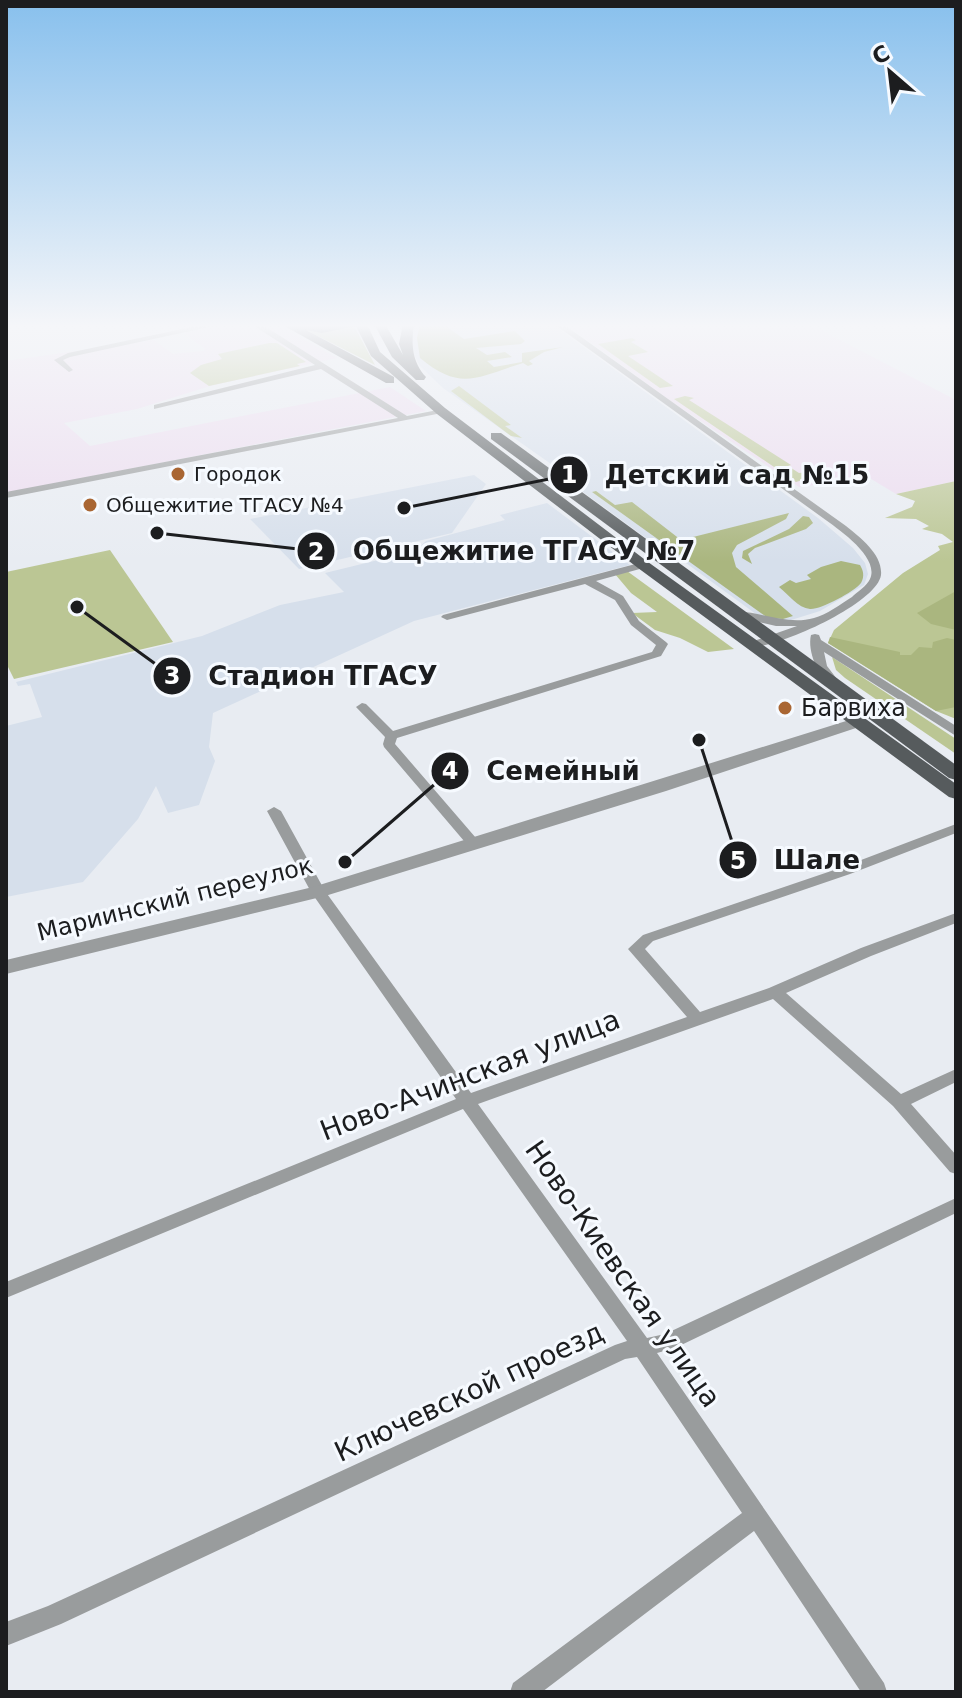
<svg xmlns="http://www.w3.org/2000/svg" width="962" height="1698" font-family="'DejaVu Sans',sans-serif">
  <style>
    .commercial { fill: #ecdcef }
    .built { fill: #d6dfeb }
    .green { fill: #bbc694 }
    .forest { fill: #aab67f }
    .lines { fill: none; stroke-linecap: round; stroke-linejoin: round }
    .minor { fill: #999c9d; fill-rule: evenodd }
    .tertiary { fill: #999c9d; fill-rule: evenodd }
    .primary { fill: #565b5d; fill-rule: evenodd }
    .poi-dot { fill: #a96633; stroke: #f6faff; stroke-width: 3 }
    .labels { text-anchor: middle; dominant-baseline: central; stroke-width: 6; stroke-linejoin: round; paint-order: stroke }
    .far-poi-label { font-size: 20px; fill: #1c1d1f; stroke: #f6faff; text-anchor: start }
    .poi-label { font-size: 24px; fill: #1c1d1f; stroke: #f6faff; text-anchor: start }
    .street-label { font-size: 24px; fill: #1c1d1f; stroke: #f6faff }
    .near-street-label { font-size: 28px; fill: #1c1d1f; stroke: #f6faff }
    .leader { fill: none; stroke: #1c1d1f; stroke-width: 3 }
    .callout-dot { fill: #1c1d1f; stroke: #f6faff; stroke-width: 3 }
    .mark-label { font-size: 24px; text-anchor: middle; font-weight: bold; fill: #fff }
    .callout-label { font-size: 26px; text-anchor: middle; font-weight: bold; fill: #1c1d1f; stroke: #f6faff; stroke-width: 6; stroke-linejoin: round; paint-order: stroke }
  </style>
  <rect width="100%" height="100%" fill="#e8ecf2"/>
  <g class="commercial">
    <polygon points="226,324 277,324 337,358 210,386 137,409 64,423 90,446 390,387 426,411 6,493 6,361 154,340 173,354 203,351 205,349 184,333"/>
    <polygon points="565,324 809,324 956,400 956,481 896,494 868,477 799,487 669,400"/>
  </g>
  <g class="built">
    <polygon points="414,324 552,324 818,518 853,548 865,563 868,574 864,585 820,611 788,621 760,617 664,547 646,538 568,481 561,471 443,388 420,366 413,353 411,334"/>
    <polygon points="474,475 486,484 452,533 299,569 250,519"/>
    <polygon points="547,503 630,565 414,621 213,713 209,747 215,761 199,805 168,813 156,786 138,819 83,882 6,897 6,726 42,717 30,684 18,686 16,682 202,636 280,605 344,592 325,573 415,551 426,541 505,520 500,515"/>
  </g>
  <g class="green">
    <polygon points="354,326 375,365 304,329 327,331"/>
    <polygon points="632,338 636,340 631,342 648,352 628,356 673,386 660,388 598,344"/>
    <polygon points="269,343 277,343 306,362 297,364 300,366 209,386 190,373 201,365 222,359 218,354"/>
    <polygon points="459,386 511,425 505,426 522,438 511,436 451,391"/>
    <polygon points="685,396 694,398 689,400 791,465 788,466 799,473 809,472 812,477 796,482 674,399"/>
    <polygon points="956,481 956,719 936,711 828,643 834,630 903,573 940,550 938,546 953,542 942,534 922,529 929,526 916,519 885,518 912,507 915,501 896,494"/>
    <polygon points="110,550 173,642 14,679 6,663 6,572"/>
    <polygon points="627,571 734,649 708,652 680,638 655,630 632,613 657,612 631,593 615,574"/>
    <polygon points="832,657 956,739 956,754 845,678 836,670"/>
  </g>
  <g class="forest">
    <path d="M 420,324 L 443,324 L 464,339 L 515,331 L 525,341 L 521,344 L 476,348 L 487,355 L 505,352 L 512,357 L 487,361 L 494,367 L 522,362 L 522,353 L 563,347 L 544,352 L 529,361 L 533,364 L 528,366 L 523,363 C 477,377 461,392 420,358 L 417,338 Z"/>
    <polygon points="596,491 615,505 632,502 681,540 789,513 786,519 737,545 732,553 736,567 793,616 783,619 768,618 592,492"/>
    <polygon points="803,516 809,517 813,523 806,529 755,548 748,554 752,564 742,558 743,551 789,529"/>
    <path d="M 841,561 L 860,565 C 863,570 865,576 861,583 C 854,592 820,610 810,609 C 798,608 788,594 779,587 L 790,580 L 796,583 L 811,579 L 807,575 L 821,567 Z"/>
    <polygon points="956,591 956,630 931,624 917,613"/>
    <polygon points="830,637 900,652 900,655 911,655 919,647 932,648 933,642 947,638 956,640 956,707 936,711 828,643"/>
  </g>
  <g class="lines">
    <g class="minor">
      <polygon points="206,324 223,324 70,357 63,360 73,370 69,372 54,360 68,353"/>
      <polygon points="251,324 261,324 407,416 443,409 447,412 6,498 6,492 398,418 321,369 154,409 154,405 315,365"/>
      <path d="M 554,324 L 563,324 L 846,526 C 861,538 883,555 881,575 C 877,604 774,650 748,647 L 748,643 L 797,626 L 776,626 L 734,616 L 734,612 C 758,610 786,626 814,618 C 826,615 841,604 852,597 C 857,592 867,586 870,579 C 880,557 838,529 823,518 Z"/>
      <polygon points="643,562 648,565 647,567 596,581 623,596 639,621 666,642 668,644 661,656 397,738 395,744 482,845 480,848 470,848 384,747 383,744 385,737 356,707 362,703 366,704 393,731 652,652 656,645 631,625 615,600 585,584 447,620 441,617 443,615"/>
      <path d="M 815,634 L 819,635 L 821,640 L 956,726 L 956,736 L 824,652 L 827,666 L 840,683 L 834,687 C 818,678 807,651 811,635 Z"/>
      <polygon points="274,807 281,811 325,891 471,1093 687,1017 628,949 643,935 840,868 956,824 956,833 850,874 653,941 645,949 700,1012 769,988 861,948 956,913 956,923 871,956 786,993 901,1094 956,1069 956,1082 911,1104 956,1155 956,1174 950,1172 893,1106 773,999 478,1104 647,1338 665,1334 956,1198 956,1213 675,1348 657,1353 884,1683 887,1692 861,1692 754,1531 542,1692 510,1692 513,1683 742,1513 637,1357 625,1359 61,1624 6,1646 6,1622 48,1606 615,1345 627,1341 463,1109 6,1298 6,1282 456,1099 311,892 267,811"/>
    </g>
    <polygon class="tertiary" points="859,717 867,722 865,725 666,791 325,896 6,974 6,960 313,887"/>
    <g class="primary">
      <polygon points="281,324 367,324 380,352 445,408 648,562 956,784 956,799 949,797 638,568 437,414 371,356 356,326 322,333 306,330 394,377 394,383 386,383"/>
      <path d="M 374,324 L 385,324 L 403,355 L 399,344 L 403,324 L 414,324 C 411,344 412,362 426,377 L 424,380 L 416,380 L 392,357 Z"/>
      <polygon points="491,433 501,433 956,765 956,780 949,778 491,439"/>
    </g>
  </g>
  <linearGradient id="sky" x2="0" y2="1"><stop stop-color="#88c0ed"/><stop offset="0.58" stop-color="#f5f6f9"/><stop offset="1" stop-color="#f5f6f9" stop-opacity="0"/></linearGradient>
  <rect width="962" height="562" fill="url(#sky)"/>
  <g class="poi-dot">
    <circle cx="178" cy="474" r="8"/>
    <circle cx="90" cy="505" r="8"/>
    <circle cx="785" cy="708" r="8"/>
  </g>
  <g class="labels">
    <g class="far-poi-label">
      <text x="194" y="474">Городок</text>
      <text x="106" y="505">Общежитие ТГАСУ №4</text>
    </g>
    <g class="poi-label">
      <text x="801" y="708">Барвиха</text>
    </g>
    <g class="street-label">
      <text transform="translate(175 899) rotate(-14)">Мариинский переулок</text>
    </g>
    <g class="near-street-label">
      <text transform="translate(470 1075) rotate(-21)">Ново-Ачинская улица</text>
      <text transform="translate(623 1274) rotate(55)">Ново-Киевская улица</text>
      <text transform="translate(469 1392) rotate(-25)">Ключевской проезд</text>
    </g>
  </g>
  <path class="leader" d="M404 508L569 475M157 533L316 551M77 607L172 676M345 862L450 771M699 740L738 860"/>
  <g class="callout-dot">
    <circle cx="404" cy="508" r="8"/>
    <circle cx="157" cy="533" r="8"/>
    <circle cx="77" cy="607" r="8"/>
    <circle cx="345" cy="862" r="8"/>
    <circle cx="699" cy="740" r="8"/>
    <circle cx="569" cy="475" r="20"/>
    <circle cx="316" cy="551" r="20"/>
    <circle cx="172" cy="676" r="20"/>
    <circle cx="450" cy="771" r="20"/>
    <circle cx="738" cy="860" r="20"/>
  </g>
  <g class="mark-label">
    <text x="569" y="483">1</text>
    <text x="316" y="560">2</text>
    <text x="172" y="684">3</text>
    <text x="450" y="779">4</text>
    <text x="738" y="869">5</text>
  </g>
  <g class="callout-label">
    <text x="737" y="484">Детский сад №15</text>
    <text x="524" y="560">Общежитие ТГАСУ №7</text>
    <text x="323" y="685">Стадион ТГАСУ</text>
    <text x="563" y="780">Семейный</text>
    <text x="817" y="869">Шале</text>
  </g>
  <rect width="962" height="1698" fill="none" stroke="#1c1d1f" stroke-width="16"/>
  <g transform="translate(890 72) rotate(332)" stroke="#f6faff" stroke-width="6" paint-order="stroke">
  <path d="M0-6L14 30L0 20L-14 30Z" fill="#1c1d1f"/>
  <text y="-12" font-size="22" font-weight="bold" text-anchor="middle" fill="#1c1d1f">С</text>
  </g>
</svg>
